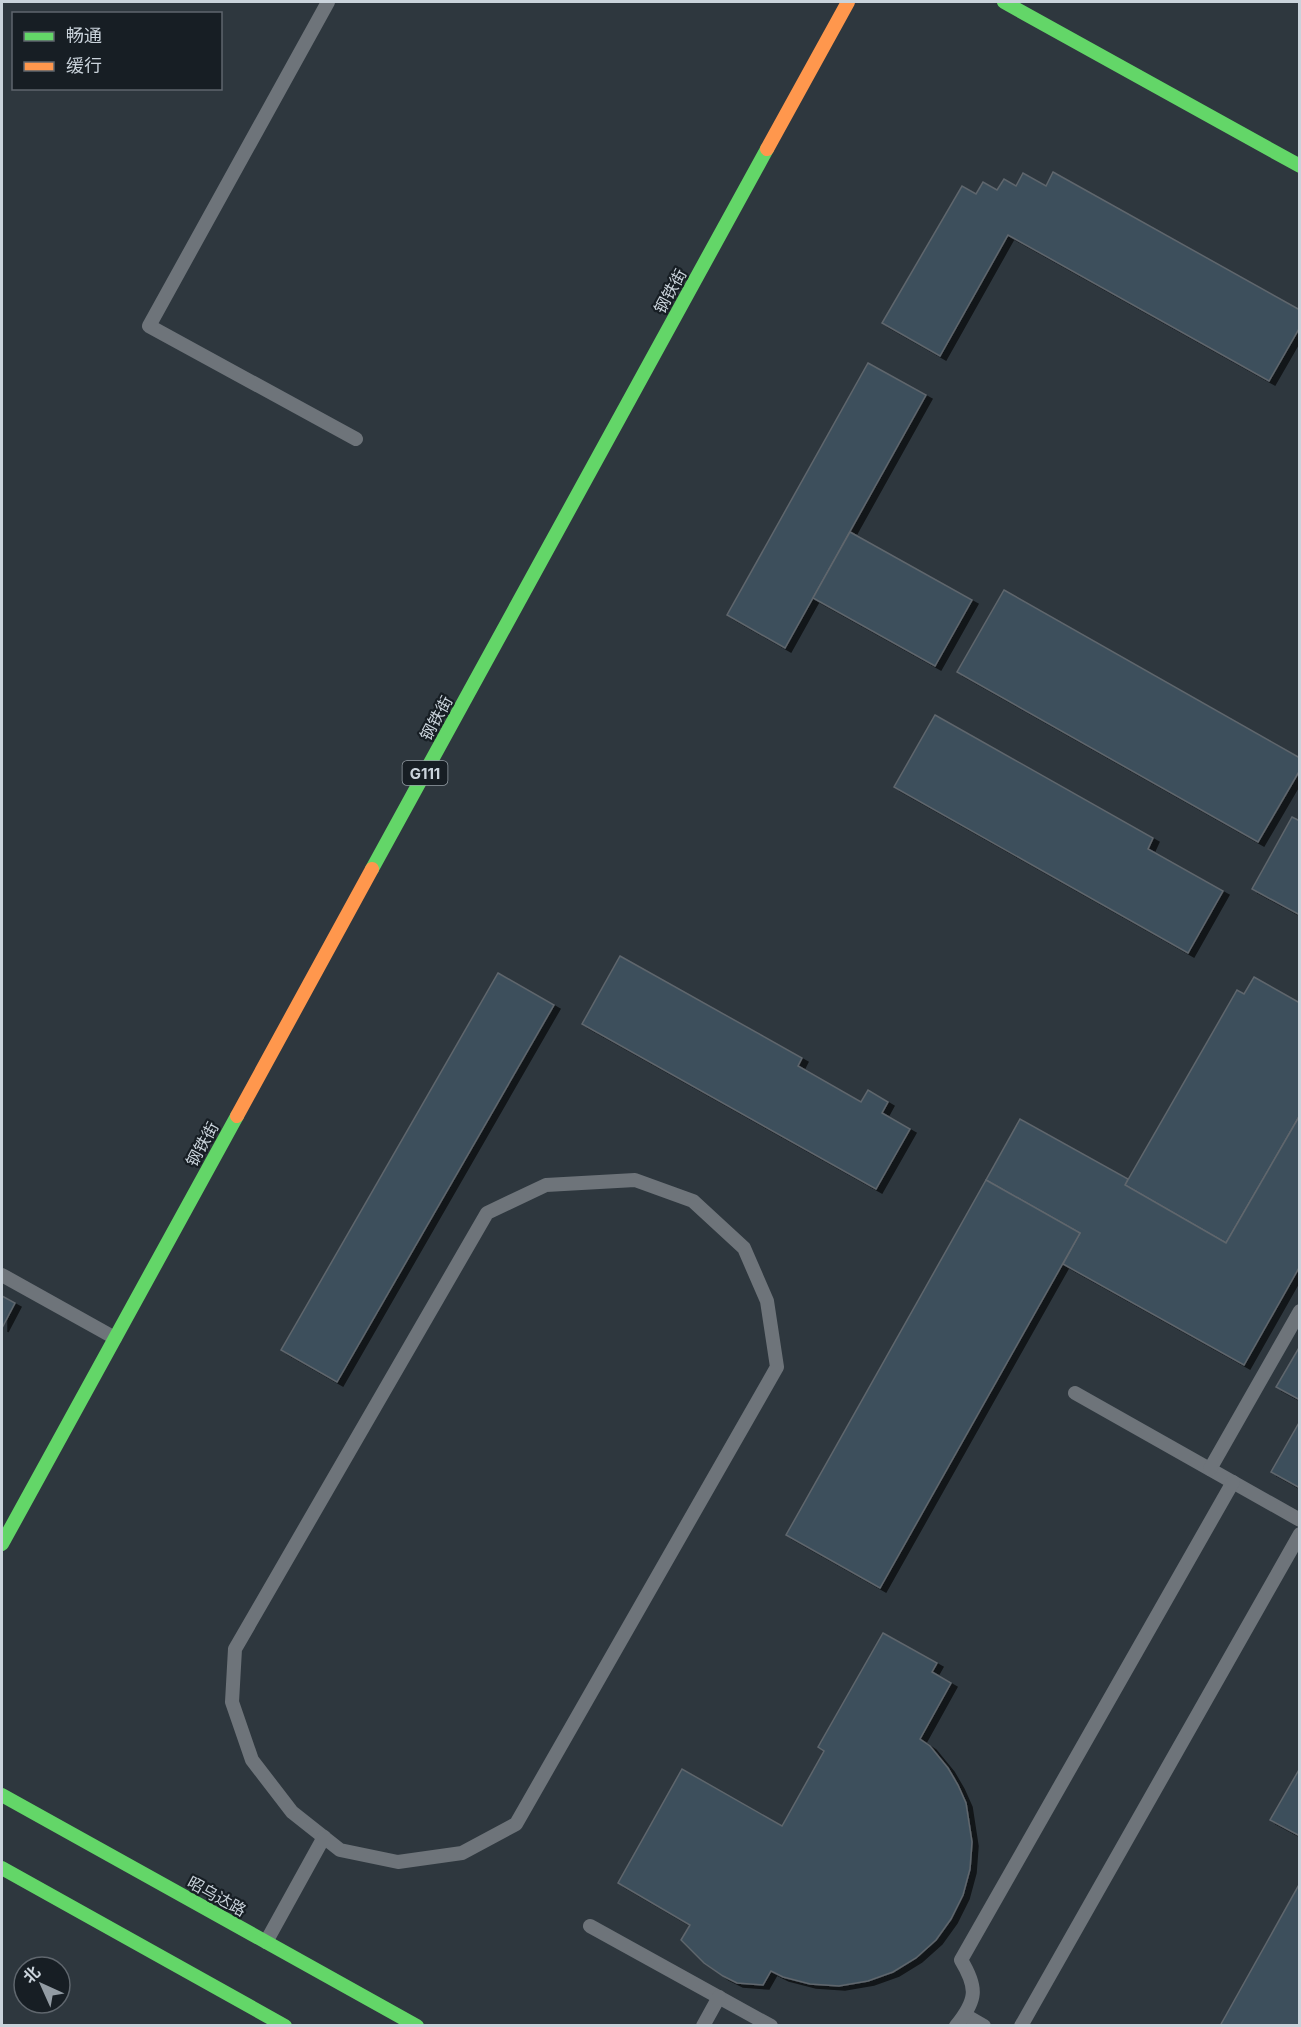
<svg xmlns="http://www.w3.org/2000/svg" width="1301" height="2027" font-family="Inter,'Noto Sans SC',sans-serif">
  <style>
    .building { fill: #3e505c; stroke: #5f666d; stroke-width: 1.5; filter: url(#shadow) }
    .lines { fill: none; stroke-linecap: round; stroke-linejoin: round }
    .lane { stroke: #6e747a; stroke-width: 14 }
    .fast { stroke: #63d668; stroke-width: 14 }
    .slow { stroke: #ff974d; stroke-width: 14 }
    .labels { text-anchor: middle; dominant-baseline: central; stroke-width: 4.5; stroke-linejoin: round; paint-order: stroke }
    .shield { fill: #171e24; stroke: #949da4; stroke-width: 1.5 }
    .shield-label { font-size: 15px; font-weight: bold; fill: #cad3db }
    .street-label { font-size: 16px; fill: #cad3db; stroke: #171e24 }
  </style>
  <defs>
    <filter id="shadow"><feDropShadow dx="6" dy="4" stdDeviation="0" flood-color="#0009"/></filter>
  </defs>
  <rect width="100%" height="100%" fill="#2e373e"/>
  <g class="building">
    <polygon points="1053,172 1300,310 1300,327 1269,381 1008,235 940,356 882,323 962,186 976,194 983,182 997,190 1004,179 1016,186 1023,173 1046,186"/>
    <polygon points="868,363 926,395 785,648 727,615"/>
    <polygon points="850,532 972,600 935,666 813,598"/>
    <polygon points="1004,590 1300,758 1300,770 1258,842 957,672"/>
    <polygon points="935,715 1153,838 1148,849 1223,891 1188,953 894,787"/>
    <polygon points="1292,817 1300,821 1300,915 1252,889"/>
    <polygon points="620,956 802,1058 798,1066 861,1102 868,1090 888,1102 882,1113 910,1129 876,1189 582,1024"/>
    <polygon points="498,973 554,1005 337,1382 281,1350"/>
    <polygon points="1254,977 1300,1003 1300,1115 1226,1243 1125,1185 1237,990 1244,994"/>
    <polygon points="1300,1115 1300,1266 1244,1365 1063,1264 1080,1233 986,1180 1020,1119 1128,1179 1125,1185 1226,1243"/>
    <polygon points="986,1180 1080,1233 880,1588 786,1535"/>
    <polygon points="2,1296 15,1303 2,1328"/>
    <polygon points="1300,1346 1300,1400 1276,1387"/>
    <polygon points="1300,1421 1300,1488 1271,1472"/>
    <polygon points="883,1633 937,1663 932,1672 951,1683 920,1739 930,1746 948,1768 958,1785 966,1803 972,1842 970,1869 963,1895 951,1919 936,1940 916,1958 893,1972 868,1981 839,1986 810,1984 783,1977 771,1971 763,1985 737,1983 723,1976 704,1963 681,1940 690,1925 618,1883 682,1769 782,1826 824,1751 818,1747"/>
    <polygon points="1300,1768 1300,1836 1270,1820"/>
    <polygon points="1300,1883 1300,2026 1220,2026"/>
  </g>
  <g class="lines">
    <g class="lane">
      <polyline points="328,2 149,326 356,439"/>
      <polygon points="635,1180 693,1201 744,1248 767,1301 777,1367 516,1824 462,1853 398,1862 340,1850 292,1812 252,1760 232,1702 235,1649 487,1213 546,1185"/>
      <polyline points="2,1275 115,1338"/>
      <polyline points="1075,1393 1300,1520"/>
      <polyline points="1210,1469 1300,1311"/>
      <polyline points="590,1926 771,2026"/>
      <polyline points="266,1942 324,1837"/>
      <polyline points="965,2015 984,2026"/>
      <polyline points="703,2026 719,1997"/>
      <path d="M 956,2026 C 977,2000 978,1988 961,1960 L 1233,1482"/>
      <polyline points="1021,2026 1300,1534"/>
    </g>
    <g class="fast">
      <polyline points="1004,2 1300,166"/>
      <polyline points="372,869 767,149"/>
      <polyline points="2,1544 237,1116"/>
      <polyline points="2,1795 417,2026"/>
      <polyline points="2,1868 285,2026"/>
    </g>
    <g class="slow">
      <polyline points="767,149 848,2"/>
      <polyline points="237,1116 372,869"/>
    </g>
  </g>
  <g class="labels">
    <rect class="shield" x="402.5" y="761" width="45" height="24" rx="4.5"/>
    <g class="shield-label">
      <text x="425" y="773">G111</text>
    </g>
    <g class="street-label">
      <text transform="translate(670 291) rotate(-61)">钢铁街</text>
      <text transform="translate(436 718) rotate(-61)">钢铁街</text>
      <text transform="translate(202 1144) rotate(-61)">钢铁街</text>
      <text transform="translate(217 1896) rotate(29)">昭乌达路</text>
    </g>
  </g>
  <rect width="1301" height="2027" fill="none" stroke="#cad3db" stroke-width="6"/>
  <rect x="12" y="12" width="210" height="78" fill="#171e24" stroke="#5f666d" stroke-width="1.5"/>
  <rect x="24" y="32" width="30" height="9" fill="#63d668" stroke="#5f666d" stroke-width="1.5"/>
  <text x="66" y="42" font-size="18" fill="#cad3db">畅通</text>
  <rect x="24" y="62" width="30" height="9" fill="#ff974d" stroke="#5f666d" stroke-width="1.5"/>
  <text x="66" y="72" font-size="18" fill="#cad3db">缓行</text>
  <g transform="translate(42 1985) rotate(315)"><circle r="28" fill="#171e24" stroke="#5f666d" stroke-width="1.5"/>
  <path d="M0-4.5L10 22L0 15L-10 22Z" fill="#939ca4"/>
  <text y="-9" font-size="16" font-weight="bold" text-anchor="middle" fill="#cad3db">北</text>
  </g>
</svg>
